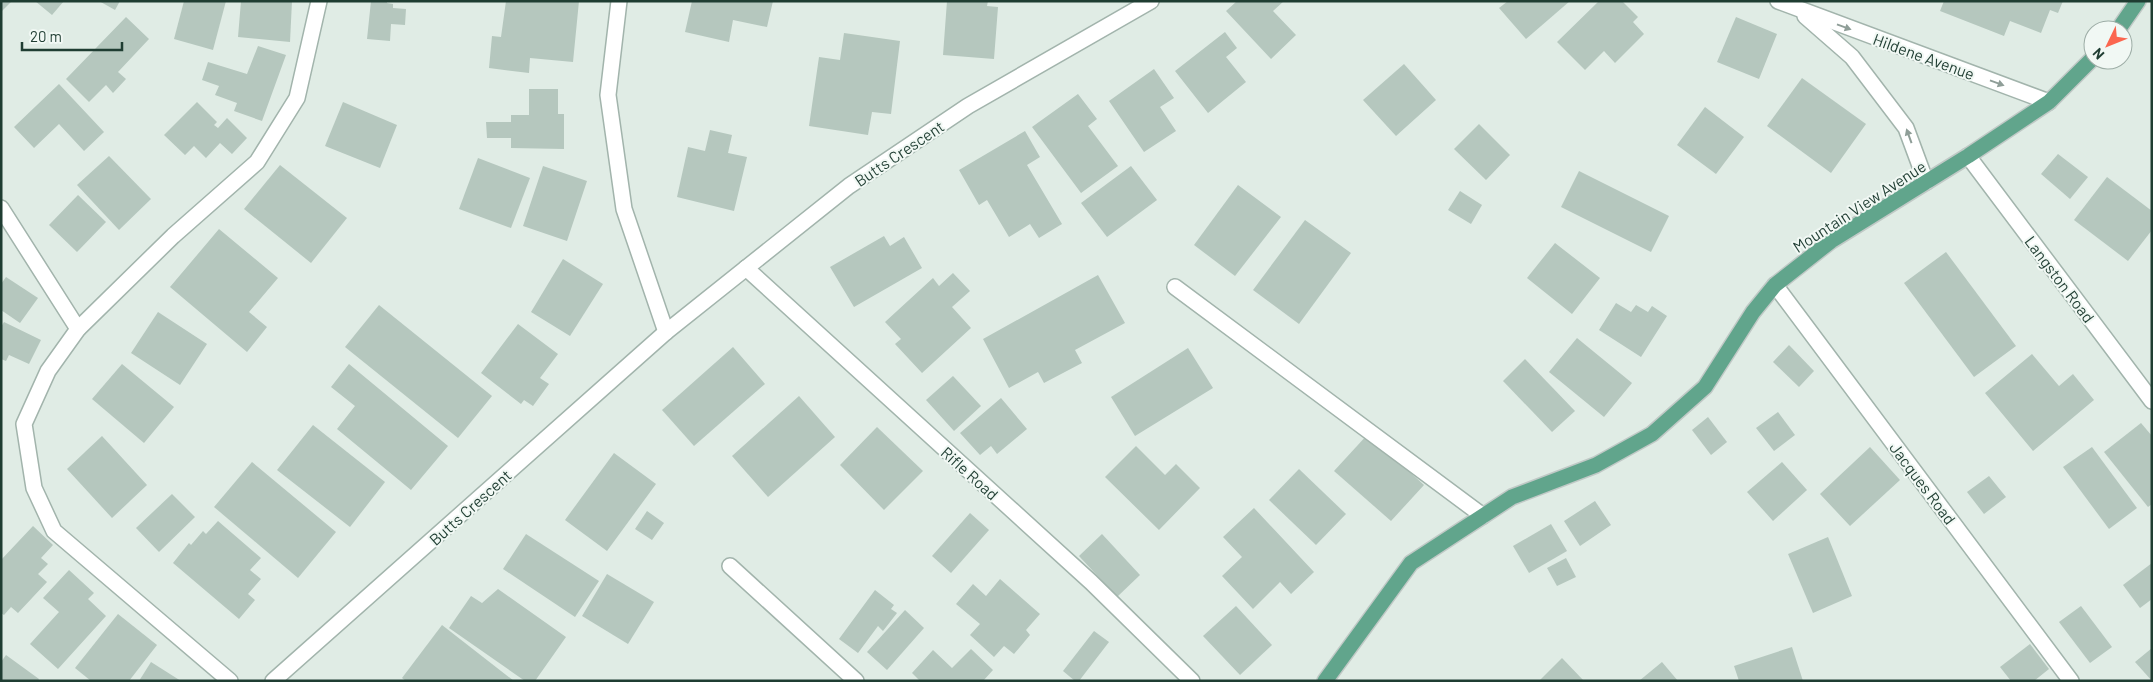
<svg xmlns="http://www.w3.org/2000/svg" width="2153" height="682" font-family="Barlow,sans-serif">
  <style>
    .building { fill: #b5c7be }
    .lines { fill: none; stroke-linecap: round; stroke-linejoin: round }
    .minor-casing { stroke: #a2b4ac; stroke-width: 18 }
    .major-casing { stroke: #c0c9c6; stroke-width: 18 }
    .minor { stroke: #fff; stroke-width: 15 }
    .major { stroke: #61a58c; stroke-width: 15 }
    .oneway { fill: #8f9e98 }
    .labels { text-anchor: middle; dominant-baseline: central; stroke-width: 4; stroke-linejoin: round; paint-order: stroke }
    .street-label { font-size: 16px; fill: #1f3d32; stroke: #f1f8f4 }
  </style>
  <rect width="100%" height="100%" fill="#e0ece5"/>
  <g class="building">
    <polygon points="1,1 12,1 1,12"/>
    <polygon points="35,1 64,1 52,15"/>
    <polygon points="99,1 120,1 115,10"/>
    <polygon points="184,1 226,1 213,50 174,39"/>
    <polygon points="241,1 292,1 290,42 238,37"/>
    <polygon points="371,1 387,1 387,3 393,4 393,8 406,9 405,25 391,24 390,41 367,39"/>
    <polygon points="506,1 579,1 573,62 530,58 529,73 489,68 492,36 501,37"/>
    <polygon points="692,1 773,1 767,27 733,20 729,42 685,32"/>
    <polygon points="947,1 988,1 987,6 998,7 994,59 943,55"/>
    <polygon points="1237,1 1284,1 1273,11 1296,35 1271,59 1226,11"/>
    <polygon points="1508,1 1570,1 1526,39 1499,8"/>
    <polygon points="1599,1 1622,1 1638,17 1633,22 1644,34 1615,63 1604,51 1585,70 1557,42"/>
    <polygon points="1944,1 2063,1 2058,13 2050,10 2041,33 2010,21 2004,36 1940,11"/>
    <polygon points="126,17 149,39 118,72 126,79 113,93 106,85 89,102 66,79"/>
    <polygon points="1736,17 1777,34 1759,79 1717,62"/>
    <polygon points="1225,32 1237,48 1226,57 1246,82 1208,113 1175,71"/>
    <polygon points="844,33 900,41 891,114 872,112 868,135 809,126 819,57 840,60"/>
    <polygon points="258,46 286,55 262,121 234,111 237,103 215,95 219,86 202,80 208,62 247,74"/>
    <polygon points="1404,64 1436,100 1396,136 1363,100"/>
    <polygon points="1154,69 1174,98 1160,107 1176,131 1144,152 1109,101"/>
    <polygon points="1802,78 1866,124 1831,173 1767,126"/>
    <polygon points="59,84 104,132 84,151 59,124 34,148 14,127"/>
    <polygon points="529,89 558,89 558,114 564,114 564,149 511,148 511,138 487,138 486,122 511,122 511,115 529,115"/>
    <polygon points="1078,94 1097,119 1088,126 1118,166 1081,193 1032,127"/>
    <polygon points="197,102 217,122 214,125 218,128 227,118 247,138 232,154 220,143 206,158 194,146 185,155 164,135"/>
    <polygon points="343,102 397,125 380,168 325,146"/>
    <polygon points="1705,107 1744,137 1716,174 1677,145"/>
    <polygon points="1479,124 1510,155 1486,180 1454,149"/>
    <polygon points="710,130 732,135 728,153 747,157 734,211 677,197 688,147 705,151"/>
    <polygon points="1025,131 1040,157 1027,165 1062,224 1039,238 1030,224 1009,237 987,200 979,205 959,170"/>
    <polygon points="2058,154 2088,177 2070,199 2041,174"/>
    <polygon points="109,156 151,199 119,230 77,185"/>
    <polygon points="478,158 530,178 511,228 459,209"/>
    <polygon points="280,165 347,218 311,263 244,209"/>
    <polygon points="543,166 587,181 567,241 523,226"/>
    <polygon points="1131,166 1157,200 1107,237 1081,203"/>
    <polygon points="1579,171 1669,216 1651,252 1561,207"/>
    <polygon points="2107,177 2152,211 2152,230 2128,261 2074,220"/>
    <polygon points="1238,185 1281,217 1235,276 1194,245"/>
    <polygon points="1460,191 1482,205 1471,224 1448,210"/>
    <polygon points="78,195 106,222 77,252 49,225"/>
    <polygon points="1305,220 1351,253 1299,324 1253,290"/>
    <polygon points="219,229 278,278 249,312 267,327 247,352 170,287"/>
    <polygon points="884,236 890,246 904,237 922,268 854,307 830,267"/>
    <polygon points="1555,243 1600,278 1572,314 1527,278"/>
    <polygon points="1946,252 2016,346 1974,377 1904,283"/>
    <polygon points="563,259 603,284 570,336 531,312"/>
    <polygon points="953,273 970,291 952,307 971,328 922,373 895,344 901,339 885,322 933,278 939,286"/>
    <polygon points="1098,275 1125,323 1075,350 1082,363 1044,383 1038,372 1009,388 983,339"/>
    <polygon points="6,277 38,298 20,323 1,310 1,284"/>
    <polygon points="1616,303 1631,312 1636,305 1648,312 1652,306 1667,316 1641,357 1599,330"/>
    <polygon points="379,305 492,396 458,438 345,347"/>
    <polygon points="158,312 207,344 180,385 131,353"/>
    <polygon points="4,322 41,340 29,364 9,355 6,361 1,359 1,327"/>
    <polygon points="518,324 558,354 540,378 549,384 533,406 524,400 521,404 481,373"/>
    <polygon points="1577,338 1632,383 1604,417 1549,372"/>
    <polygon points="1789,345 1814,371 1799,387 1773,362"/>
    <polygon points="733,347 765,384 694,446 662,410"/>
    <polygon points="1188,348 1213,388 1135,436 1111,397"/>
    <polygon points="2032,354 2059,386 2073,374 2094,400 2033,451 1985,393"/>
    <polygon points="1525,359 1575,411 1552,432 1503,381"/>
    <polygon points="122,364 174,407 144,443 92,399"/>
    <polygon points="349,364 448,446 411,490 337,429 355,406 331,387"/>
    <polygon points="953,376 981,406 954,431 926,400"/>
    <polygon points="799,396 835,437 768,497 732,456"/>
    <polygon points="1001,398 1027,429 997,454 991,446 980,455 960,433"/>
    <polygon points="1778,412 1795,435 1774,451 1756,428"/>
    <polygon points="1708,417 1727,442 1711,455 1692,430"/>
    <polygon points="2141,423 2152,436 2152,504 2148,507 2104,452"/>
    <polygon points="313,425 385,482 350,527 277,470"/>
    <polygon points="877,427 923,471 884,510 840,465"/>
    <polygon points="1368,434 1424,485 1391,521 1334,471"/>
    <polygon points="102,436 147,485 112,518 67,469"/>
    <polygon points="1136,446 1165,475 1176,464 1200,488 1159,530 1105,477"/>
    <polygon points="1870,447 1900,480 1850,526 1820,494"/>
    <polygon points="2092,447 2137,508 2109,529 2063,467"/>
    <polygon points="614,453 656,484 607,551 565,520"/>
    <polygon points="252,462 336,532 298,578 214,507"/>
    <polygon points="1782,462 1807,490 1773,521 1747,492"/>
    <polygon points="1299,469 1346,514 1316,545 1269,500"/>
    <polygon points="1989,476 2006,497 1984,514 1967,492"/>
    <polygon points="172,494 195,517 159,552 136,528"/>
    <polygon points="1595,501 1611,525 1580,546 1564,521"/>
    <polygon points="1254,508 1314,572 1291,594 1280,582 1253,609 1222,576 1242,557 1223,537"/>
    <polygon points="647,511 664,523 652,540 635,529"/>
    <polygon points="970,513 989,530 951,573 932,556"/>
    <polygon points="218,521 261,558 250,570 261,579 248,594 255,600 239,619 173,563 189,543 191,545 203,531 206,534"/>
    <polygon points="1551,524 1567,551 1529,573 1513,546"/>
    <polygon points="33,526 53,545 41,558 48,564 38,574 47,582 18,613 11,607 4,615 1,613 1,560"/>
    <polygon points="526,534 599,581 575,617 503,569"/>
    <polygon points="1102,534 1140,575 1117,597 1079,556"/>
    <polygon points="1828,537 1852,596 1813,613 1788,554"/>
    <polygon points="1566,558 1576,577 1557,586 1547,568"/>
    <polygon points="2152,563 2152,599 2140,608 2123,585"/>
    <polygon points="69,570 94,593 88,599 106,616 58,669 30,644 59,612 43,598"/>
    <polygon points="607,574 654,602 628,644 582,616"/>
    <polygon points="1000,579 1040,614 1026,630 1030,635 1014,654 1004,646 994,657 970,635 980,624 956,604 973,584 986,596"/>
    <polygon points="498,589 566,637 535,681 525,681 449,628 471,596 482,603"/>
    <polygon points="875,590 894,605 891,609 897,613 883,631 878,626 858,653 839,639"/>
    <polygon points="1236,606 1272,645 1240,675 1203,636"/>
    <polygon points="2081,606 2112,647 2090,663 2059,622"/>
    <polygon points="905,610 924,628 887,670 867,652"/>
    <polygon points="118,614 157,645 129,681 91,681 75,668"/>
    <polygon points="442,625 514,681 406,681 402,678"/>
    <polygon points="1094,631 1109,642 1079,681 1075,681 1063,671"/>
    <polygon points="2030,644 2049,669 2034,681 2011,681 2000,667"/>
    <polygon points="1792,647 1803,681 1739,681 1734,666"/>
    <polygon points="2152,648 2152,681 2135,662"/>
    <polygon points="971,649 993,670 983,681 920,681 912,673 933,650 952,668"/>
    <polygon points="6,655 39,679 38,681 1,681 1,662"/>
    <polygon points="1562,658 1584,681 1539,681"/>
    <polygon points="151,662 181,681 139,681"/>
    <polygon points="1662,662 1678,681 1639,681"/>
  </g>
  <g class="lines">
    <defs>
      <g id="minor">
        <polyline points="619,1 608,95 624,209 666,332"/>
        <polyline points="1778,1 2049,102"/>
        <polyline points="1805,16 1852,57 1906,128 1926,182"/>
        <polyline points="1968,156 2152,401"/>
        <polyline points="1,208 78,329"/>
        <polyline points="746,268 1091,582 1192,681"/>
        <polyline points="1775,285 2071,681"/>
        <polyline points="1175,287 1483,516"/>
        <polyline points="730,566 856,681"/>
        <polyline points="230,681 54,531 34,488 24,424 48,371 78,329 173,236 257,162 297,98 319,1"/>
        <polyline points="273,681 666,332 849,186 968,106 1151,1"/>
      </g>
      <g id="major">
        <polyline points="2118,30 2138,1"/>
        <polyline points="1325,681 1411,563 1512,497 1596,465 1652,434 1705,387 1753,312 1775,285 1831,241 1968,156 2049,102 2093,58"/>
      </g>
    </defs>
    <use href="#minor" class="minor-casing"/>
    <use href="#major" class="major-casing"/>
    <use href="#minor" class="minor"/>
    <use href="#major" class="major"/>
  </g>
  <defs><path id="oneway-solid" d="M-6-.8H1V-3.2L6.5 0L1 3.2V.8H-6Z" transform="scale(1.25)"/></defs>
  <g class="oneway">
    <use href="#oneway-solid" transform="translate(1844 27) rotate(20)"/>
    <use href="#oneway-solid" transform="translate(1997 83) rotate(20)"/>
    <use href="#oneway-solid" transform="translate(1909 136) rotate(-110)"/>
  </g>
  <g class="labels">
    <g class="street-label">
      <text transform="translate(1924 56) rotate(20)">Hildene Avenue</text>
      <text transform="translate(899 153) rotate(-34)">Butts Crescent</text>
      <text transform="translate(1859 206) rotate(-33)">Mountain View Avenue</text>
      <text transform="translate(2060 279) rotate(53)">Langston Road</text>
      <text transform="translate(970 473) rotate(42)">Rifle Road</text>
      <text transform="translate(1923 483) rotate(53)">Jacques Road</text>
      <text transform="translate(470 507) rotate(-42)">Butts Crescent</text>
    </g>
  </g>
  <rect width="2153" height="682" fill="none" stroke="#1f3d32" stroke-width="5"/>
  <g transform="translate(2108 45) rotate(227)"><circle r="24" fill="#f1f8f4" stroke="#9dada6"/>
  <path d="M0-4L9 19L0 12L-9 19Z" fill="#fb664f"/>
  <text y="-8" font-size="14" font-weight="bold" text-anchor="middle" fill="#1f3d32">N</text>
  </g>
  <path d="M22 42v8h100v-8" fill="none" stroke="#1f3d32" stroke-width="2.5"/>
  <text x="30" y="42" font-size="15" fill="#1f3d32" stroke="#f1f8f4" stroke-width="4" paint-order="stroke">20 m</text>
</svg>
